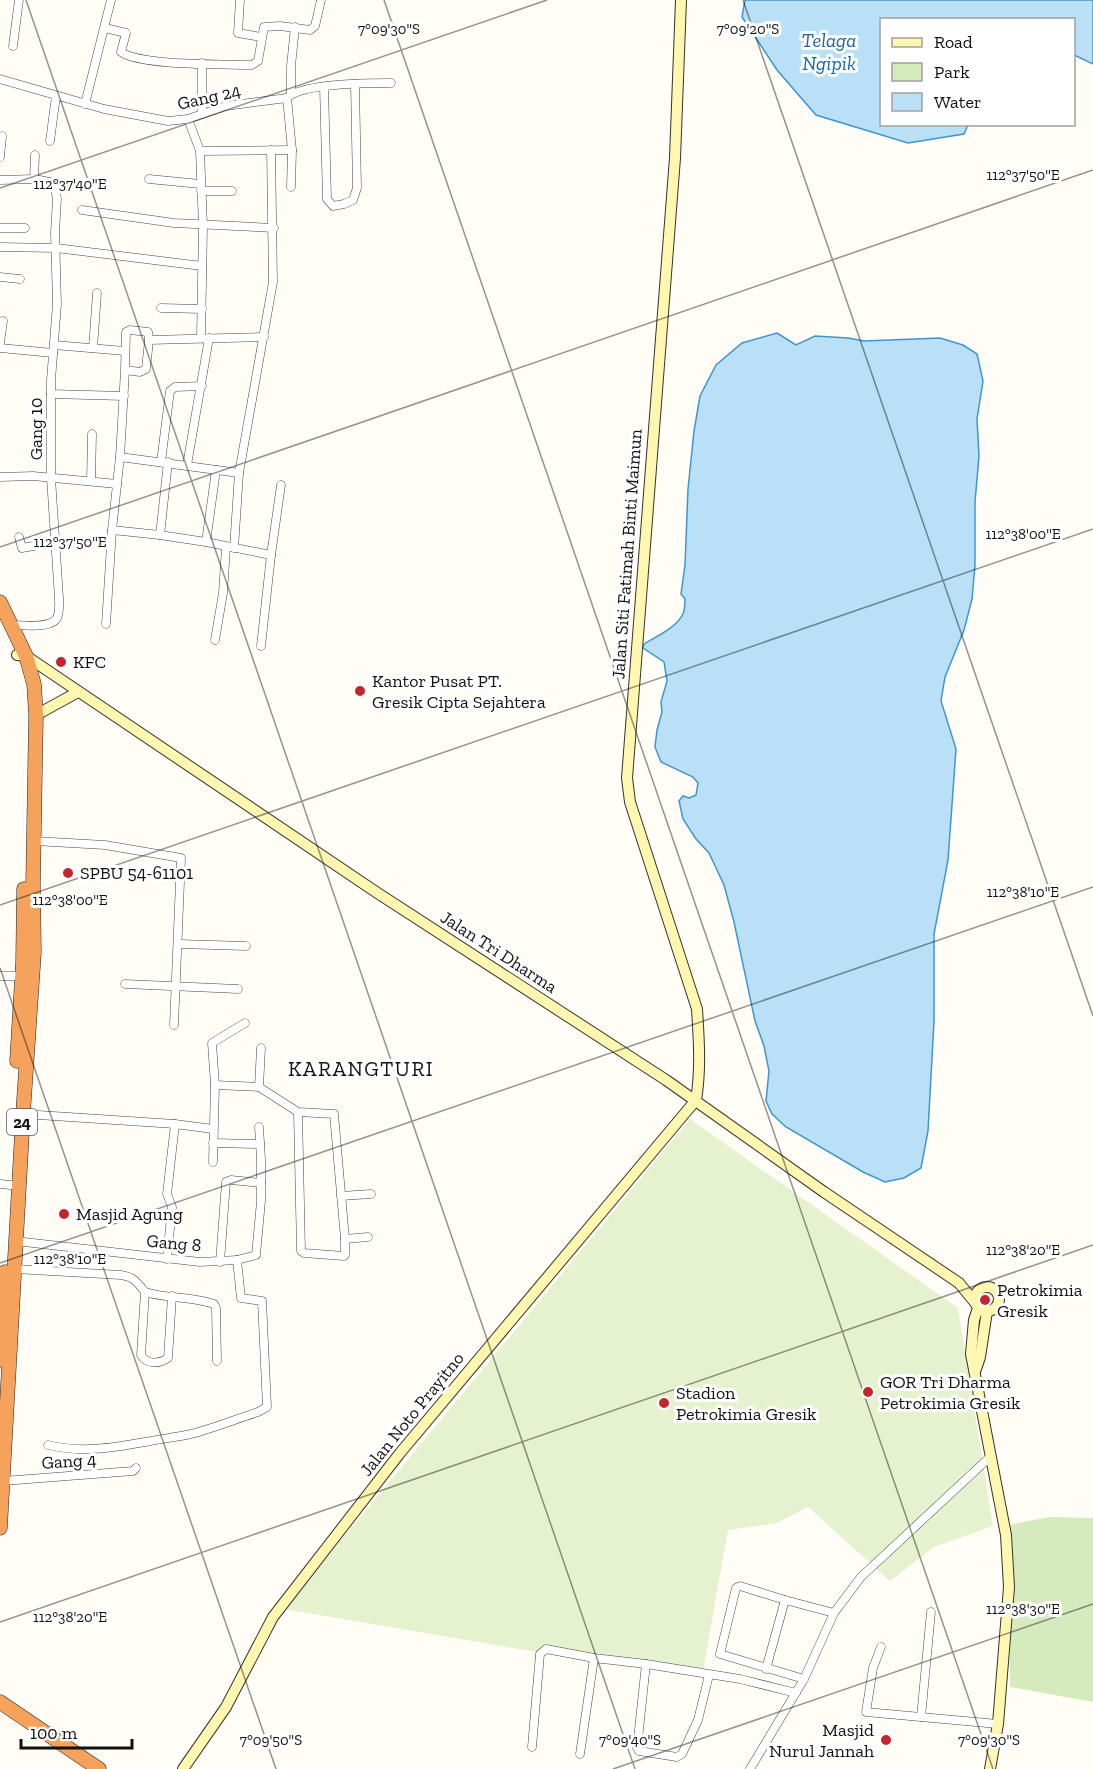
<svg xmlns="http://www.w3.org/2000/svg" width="1093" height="1769" font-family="'Zilla Slab',serif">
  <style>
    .green { fill: #d5ebbd }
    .pitch { fill: #e6f2cf }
    .water { fill: #b9e0f7; stroke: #3f96cf; stroke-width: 1.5 }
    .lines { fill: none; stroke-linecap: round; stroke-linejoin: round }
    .street-casing { stroke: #444; stroke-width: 9 }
    .secondary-casing { stroke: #333; stroke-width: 12 }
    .highway-casing { stroke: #222; stroke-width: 15 }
    .street { stroke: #fff; stroke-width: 8 }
    .secondary { stroke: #fff6b0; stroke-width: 10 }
    .highway { stroke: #f5a25d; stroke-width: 14 }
    .ticks { fill: none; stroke: #111; stroke-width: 1.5; stroke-opacity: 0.45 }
    .poi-dot { fill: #c4262e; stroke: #fff; stroke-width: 2 }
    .labels { text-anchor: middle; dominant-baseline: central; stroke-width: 6; stroke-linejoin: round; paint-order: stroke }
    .shield { fill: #fff; stroke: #585858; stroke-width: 1.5 }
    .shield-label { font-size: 16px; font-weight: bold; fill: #111 }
    .street-label { font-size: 18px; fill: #111; stroke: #fff }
    .poi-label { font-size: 18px; fill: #111; stroke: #fff; text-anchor: start }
    .water-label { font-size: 20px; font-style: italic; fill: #1768a6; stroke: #fff }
    .quarter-label { font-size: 21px; letter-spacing: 1.5px; fill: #111; stroke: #fff }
    .ticks-label { font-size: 15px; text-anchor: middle; fill: #111; stroke: #fff; stroke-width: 6; stroke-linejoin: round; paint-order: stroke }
  </style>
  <rect width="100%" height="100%" fill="#fffdf5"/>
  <polygon class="green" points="1049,1517 1093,1518 1093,1702 1010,1687 1008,1525"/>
  <polygon class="pitch" points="690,1119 958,1308 993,1526 934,1547 890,1581 808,1507 777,1523 728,1530 703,1671 589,1661 284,1609"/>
  <g class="water">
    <polygon points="745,0 1093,0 1093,64 1074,55 1074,20 882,20 882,124 968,125 964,134 908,143 816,115 777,70 742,17"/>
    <path d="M 777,333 L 796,345 L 815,336 L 848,338 L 864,341 L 940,338 L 963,345 L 977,354 L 983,381 L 977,419 L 979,456 L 975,502 L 975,565 L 972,599 L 964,630 L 945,677 L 941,701 L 956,749 L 948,860 L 934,934 L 934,1021 L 928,1131 L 921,1168 L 904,1178 L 885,1182 L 863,1172 L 786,1127 L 772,1114 L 766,1101 L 769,1071 L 764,1046 L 755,1021 L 734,922 L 724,885 L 709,853 L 696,839 L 683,819 L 679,801 L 683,796 L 689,798 L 696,795 L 698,783 L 693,777 L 661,762 L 655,747 L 657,730 L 662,712 L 661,702 L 667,681 L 664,662 L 643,648 L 644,644 C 657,636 676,628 683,614 C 685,609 685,604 685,599 L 681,594 L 685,565 L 688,489 L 694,431 L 700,396 L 716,365 L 742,343 Z"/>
  </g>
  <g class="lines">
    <defs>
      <g id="street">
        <polyline points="240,0 238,33 261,37"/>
        <path d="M 105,28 L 126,33 L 121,52 C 141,66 224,64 252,65 L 258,61 L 264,27 L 280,26 L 310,30 L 315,26 L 321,0"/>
        <polyline points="13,46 19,0"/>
        <path d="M 0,79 L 104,109 L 168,121 L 188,119 L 226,106 L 287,98 C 302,83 369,83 391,83"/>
        <polyline points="324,87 327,199 333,206 344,204 353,200 357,188 355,84"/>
        <polyline points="291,94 291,66 295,27"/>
        <polyline points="287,98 292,150 291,187"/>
        <polyline points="85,104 111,0"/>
        <polyline points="202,114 202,63"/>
        <polyline points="188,119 200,151 203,226 201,338"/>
        <polyline points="50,141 56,96"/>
        <polyline points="200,151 292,150"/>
        <polyline points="0,157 2,136"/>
        <polyline points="34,179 35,155"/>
        <polyline points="149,179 200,184"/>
        <path d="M 0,180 L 34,179 L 50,182 L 54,186 L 57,198 L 55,233 L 57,304 L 51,380 L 51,478 L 59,598 C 59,604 60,612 57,618 C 51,629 23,625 11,625"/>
        <polyline points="201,191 232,191"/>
        <polyline points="82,210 174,223 274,228"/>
        <polyline points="0,228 25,228"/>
        <polyline points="0,247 56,248 202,266"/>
        <polyline points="0,277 20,279"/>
        <polyline points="161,308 202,309"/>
        <polyline points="149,340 264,337"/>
        <polyline points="0,343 3,321"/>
        <polyline points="54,345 125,351"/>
        <polyline points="0,348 53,353"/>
        <polyline points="93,348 97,293"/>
        <polyline points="51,394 124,396"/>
        <polyline points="120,457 125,370 140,372 146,369 149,340 148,332 130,330 126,332 125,370"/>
        <polyline points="161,462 170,391 175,387 202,386"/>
        <polyline points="187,465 209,338"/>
        <polyline points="0,477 33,476 117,484"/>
        <polyline points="91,481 92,434"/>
        <polyline points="112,530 160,535 206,542 216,470"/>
        <polyline points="160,535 168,462"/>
        <polyline points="19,537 22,548 56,542"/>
        <polyline points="206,542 271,555"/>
        <polyline points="234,548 239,473"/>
        <polyline points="106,624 112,530 120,457 239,473 273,282 271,150"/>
        <polyline points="215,640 223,593 226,547"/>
        <polyline points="261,646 271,555 281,485"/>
        <polyline points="34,841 105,845 181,858 174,1025"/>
        <polyline points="179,944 246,946"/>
        <polyline points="0,976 22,976"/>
        <polyline points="125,984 238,989"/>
        <polyline points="215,1085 259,1087 298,1112 334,1114 345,1239 345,1255 344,1256 304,1253 301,1251 298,1112"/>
        <polyline points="259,1087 261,1048"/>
        <polyline points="23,1114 175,1124"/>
        <polyline points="213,1143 260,1144"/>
        <polyline points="213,1162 215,1085 212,1043 245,1023"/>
        <polyline points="0,1184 10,1185"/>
        <polyline points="341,1196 371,1194"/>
        <polyline points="345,1239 368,1237"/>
        <polyline points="16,1240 24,1242 200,1262 237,1260 256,1255 261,1201 261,1159 259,1127"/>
        <polyline points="167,1259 172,1207 167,1194 175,1124 213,1129"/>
        <polyline points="220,1262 226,1182 231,1180 261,1183"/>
        <path d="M 15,1269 L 121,1275 C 134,1277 137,1282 145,1292 C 168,1299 192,1296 214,1304 L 216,1308 L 217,1361"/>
        <path d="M 145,1292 L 141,1355 C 147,1365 159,1364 168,1358 L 172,1296"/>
        <path d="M 48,1445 C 81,1453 112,1448 145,1442 C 161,1439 176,1437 191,1434 C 214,1428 236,1419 258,1412 L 267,1407 L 262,1301 L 241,1298 L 237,1260"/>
        <polyline points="3,1481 133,1471 136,1468"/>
        <polyline points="881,1647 873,1668 866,1712 998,1724"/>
        <polyline points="646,1664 637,1748 639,1751 677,1757 682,1754 698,1720 709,1675"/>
        <polyline points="766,1669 785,1600"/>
        <polyline points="804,1679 720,1654 736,1588 740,1586 785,1600 834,1613"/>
        <polyline points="921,1717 931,1612"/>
        <polyline points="532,1747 540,1654 546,1649 594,1658 646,1664 740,1679 796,1693"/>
        <polyline points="580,1754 594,1658"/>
        <polyline points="750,1769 804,1679 834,1613 861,1577 991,1456"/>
      </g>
      <g id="secondary">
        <polyline points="17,655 26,656 376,892 666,1080 824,1192 959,1283 977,1305"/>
        <polyline points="36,715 78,692"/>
        <circle cx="987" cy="1299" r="12"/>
        <polyline points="978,1308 974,1320 971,1354 1006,1535 1009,1587 998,1724 990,1769"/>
        <polyline points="976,1369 980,1357 987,1311"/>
        <path d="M 183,1769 L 226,1707 L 273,1617 L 400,1453 L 696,1100 C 701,1070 699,1040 697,1009 L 630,802 L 627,778 L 675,158 L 681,0"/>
      </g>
      <g id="highway">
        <polyline points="0,602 26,656 34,684 36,715 33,885 34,952 23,1114 0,1528"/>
        <polyline points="17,1061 23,962 24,889"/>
        <polyline points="0,1360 5,1272"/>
        <polyline points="0,1702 99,1769"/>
      </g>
    </defs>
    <use href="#street" class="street-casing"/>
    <use href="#secondary" class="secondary-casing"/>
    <use href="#highway" class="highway-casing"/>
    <use href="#street" class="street"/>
    <use href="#secondary" class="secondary"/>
    <use href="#highway" class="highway"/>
  </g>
  <path class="ticks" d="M 26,0 L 635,1769M 384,0 L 993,1769M 743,0 L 1093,1016M 0,188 L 547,0M 0,547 L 1093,170M 0,905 L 1093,529M 0,968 L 276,1769M 0,1263 L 1093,887M 0,1622 L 1093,1245M 613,1769 L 1093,1604"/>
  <g class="poi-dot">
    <circle cx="61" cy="662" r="6"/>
    <circle cx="360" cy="691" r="6"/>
    <circle cx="68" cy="873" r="6"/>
    <circle cx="64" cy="1214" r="6"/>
    <circle cx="985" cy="1300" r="6"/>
    <circle cx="868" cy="1392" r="6"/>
    <circle cx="664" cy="1403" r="6"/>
    <circle cx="886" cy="1740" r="6"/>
  </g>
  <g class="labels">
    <rect class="shield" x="7" y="1109" width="30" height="26" rx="4.5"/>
    <g class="shield-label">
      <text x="22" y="1122">24</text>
    </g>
    <g class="street-label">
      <text transform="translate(209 97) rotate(-13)">Gang 24</text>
      <text transform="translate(36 429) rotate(-90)">Gang 10</text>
      <text transform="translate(627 554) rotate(-86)">Jalan Siti Fatimah Binti Maimun</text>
      <text transform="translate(499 952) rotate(33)">Jalan Tri Dharma</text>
      <text transform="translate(174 1243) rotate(5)">Gang 8</text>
      <text transform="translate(412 1414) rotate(-51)">Jalan Noto Prayitno</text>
      <text transform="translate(69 1461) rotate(-4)">Gang 4</text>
    </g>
    <g class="poi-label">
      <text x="73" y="662">KFC</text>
      <text x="372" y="681">Kantor Pusat PT.<tspan x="372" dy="21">Gresik Cipta Sejahtera</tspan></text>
      <text x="80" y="873">SPBU 54-61101</text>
      <text x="76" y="1214">Masjid Agung</text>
      <text x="997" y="1290">Petrokimia<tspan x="997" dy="21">Gresik</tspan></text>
      <text x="880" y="1382">GOR Tri Dharma<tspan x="880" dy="21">Petrokimia Gresik</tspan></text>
      <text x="676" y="1393">Stadion<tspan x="676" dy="21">Petrokimia Gresik</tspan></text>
      <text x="874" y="1730" text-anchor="end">Masjid<tspan x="874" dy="21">Nurul Jannah</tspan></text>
    </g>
    <g class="water-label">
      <text x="829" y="40">Telaga<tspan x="829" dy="23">Ngipik</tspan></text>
    </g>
    <g class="quarter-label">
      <text x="361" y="1068">KARANGTURI</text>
    </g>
  </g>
  <g class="ticks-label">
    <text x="389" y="34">7°09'30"S</text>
    <text x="748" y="34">7°09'20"S</text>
    <text x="1023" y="180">112°37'50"E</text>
    <text x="70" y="189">112°37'40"E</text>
    <text x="1023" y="539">112°38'00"E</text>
    <text x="70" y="547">112°37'50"E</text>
    <text x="1023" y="897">112°38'10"E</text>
    <text x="70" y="905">112°38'00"E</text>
    <text x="1023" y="1255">112°38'20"E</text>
    <text x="70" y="1264">112°38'10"E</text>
    <text x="1023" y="1614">112°38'30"E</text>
    <text x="70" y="1622">112°38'20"E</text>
    <text x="271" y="1745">7°09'50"S</text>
    <text x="630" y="1745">7°09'40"S</text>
    <text x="989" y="1745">7°09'30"S</text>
  </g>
  <rect x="880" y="18" width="195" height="108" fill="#ffffff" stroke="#a0a0a0" stroke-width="1.5"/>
  <rect x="892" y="38" width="30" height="9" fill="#fff6b0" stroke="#a0a0a0" stroke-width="1.5"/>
  <text x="934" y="48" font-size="18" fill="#111111">Road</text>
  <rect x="892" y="63" width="30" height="18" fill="#d5ebbd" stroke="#a0a0a0" stroke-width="1.5"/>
  <text x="934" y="78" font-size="18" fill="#111111">Park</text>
  <rect x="892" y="93" width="30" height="18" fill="#b9e0f7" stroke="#a0a0a0" stroke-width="1.5"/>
  <text x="934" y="108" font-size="18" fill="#111111">Water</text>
  <path d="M21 1739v9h111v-9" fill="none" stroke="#111111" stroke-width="3"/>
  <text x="30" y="1739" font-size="18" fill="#111111" stroke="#ffffff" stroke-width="4.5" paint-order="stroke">100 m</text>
</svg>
